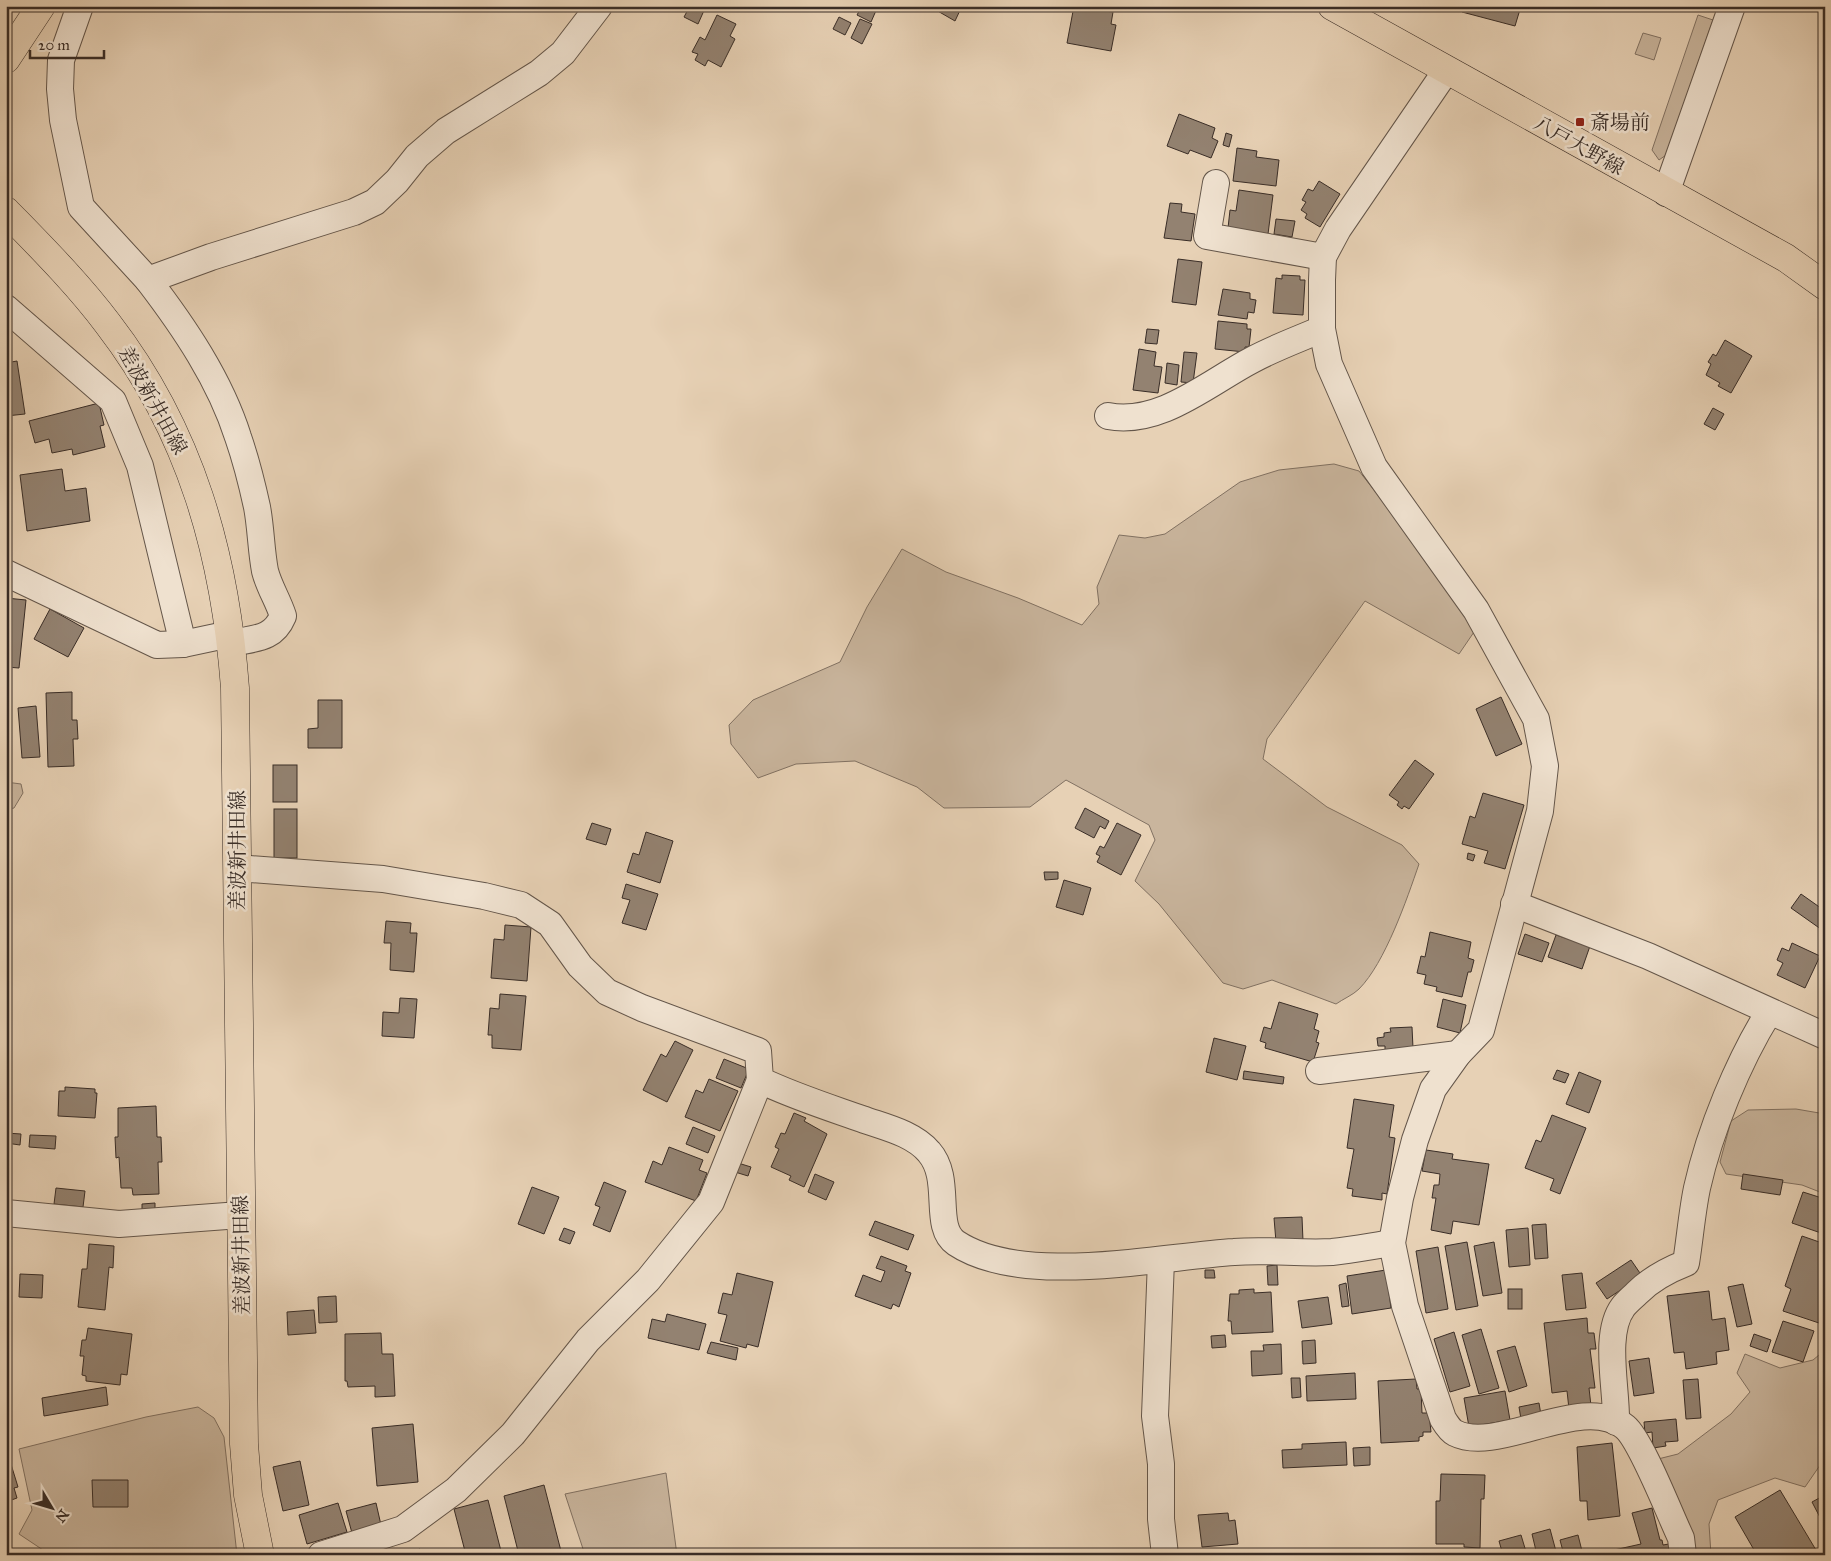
<svg xmlns="http://www.w3.org/2000/svg" width="1831" height="1561" font-family="'IM FELL Great Primer','Noto Serif JP',serif">
  <style>
    .green { fill: #c9b59d; stroke: #817162 }
    .building { fill: #938271; stroke: #392d27 }
    .lines { fill: none; stroke-linecap: round; stroke-linejoin: round }
    .minor-casing { stroke: #64564a; stroke-width: 28 }
    .major-casing { stroke: #392d27; stroke-width: 29 }
    .highway-casing { stroke: #392d27; stroke-width: 29 }
    .minor { stroke: #efe1cf; stroke-width: 26 }
    .major { stroke: #e7d1b5; stroke-width: 28 }
    .highway { stroke: #e7d1b5; stroke-width: 28 }
    .poi-dot { fill: #8f2418; stroke: #efe1cf; stroke-width: 2 }
    .labels { text-anchor: middle; dominant-baseline: central; stroke-width: 5; stroke-linejoin: round; paint-order: stroke }
    .poi-label { font-size: 20px; fill: #392d27; stroke: #efe1cf; text-anchor: start }
    .street-label { font-size: 20px; fill: #392d27; stroke: #efe1cf }
  </style>
  <rect width="100%" height="100%" fill="#e7d1b5"/>
  <filter id="stains"><feTurbulence type="fractalNoise" baseFrequency=".004" numOctaves="4"/><feColorMatrix values="0 0 0 0 .2 0 0 0 0 .09 0 0 0 0 .02 0 0 0 .5 -.17"/></filter>
  <radialGradient id="worn" r=".72"><stop offset=".6" stop-color="#630" stop-opacity="0"/><stop offset="1" stop-color="#630" stop-opacity=".3"/></radialGradient>
  <g class="green">
    <polygon points="1698,15 1713,20 1666,155 1659,160 1652,150"/>
    <polygon points="1643,33 1661,38 1654,60 1635,54"/>
    <path d="M 1334,464 L 1359,471 L 1401,524 L 1461,609 L 1474,632 L 1459,654 L 1365,601 L 1267,739 L 1263,759 L 1327,807 L 1402,845 L 1419,864 C 1407,899 1385,963 1359,989 C 1353,995 1343,999 1336,1004 L 1272,980 L 1243,989 L 1223,983 L 1159,904 L 1135,881 L 1155,840 L 1149,825 L 1066,780 L 1030,807 L 944,808 L 917,787 L 855,761 L 796,764 L 758,778 L 731,744 L 729,725 L 753,700 L 840,662 L 867,607 L 902,549 L 946,572 L 1018,598 L 1082,625 L 1099,604 L 1097,587 L 1119,535 L 1145,538 L 1165,534 L 1240,482 L 1279,470 Z"/>
    <polygon points="6,782 21,784 23,793 14,808 6,810"/>
    <polygon points="1796,1109 1825,1114 1825,1194 1802,1185 1726,1174 1720,1162 1731,1121 1748,1110"/>
    <polygon points="1825,1350 1825,1458 1805,1487 1775,1478 1718,1500 1709,1524 1711,1555 1693,1555 1654,1460 1678,1454 1731,1414 1750,1392 1737,1373 1745,1354 1780,1368 1813,1360"/>
    <polygon points="198,1407 214,1418 224,1437 237,1555 85,1555 81,1551 46,1552 19,1534 32,1510 19,1449 146,1417"/>
    <polygon points="666,1473 677,1555 585,1555 565,1494"/>
  </g>
  <g class="building">
    <polygon points="690,6 706,6 698,24 684,17"/>
    <polygon points="862,6 878,6 871,22 857,15"/>
    <polygon points="929,6 962,6 955,21"/>
    <polygon points="1074,6 1105,6 1104,11 1113,12 1111,24 1116,25 1111,51 1067,43"/>
    <polygon points="1464,6 1521,6 1515,26 1462,12"/>
    <polygon points="717,15 736,24 730,36 735,39 721,67 708,60 705,66 695,60 698,54 692,52 700,37 705,40"/>
    <polygon points="839,17 851,23 845,35 833,29"/>
    <polygon points="860,19 872,24 862,44 851,38"/>
    <polygon points="1179,114 1215,128 1212,138 1218,141 1211,158 1190,150 1188,154 1167,146"/>
    <polygon points="1226,133 1232,135 1229,147 1223,145"/>
    <polygon points="1237,148 1257,151 1256,157 1279,160 1276,186 1233,181"/>
    <polygon points="1319,181 1340,194 1320,227 1305,218 1307,214 1301,210 1306,202 1302,200 1308,189 1313,191"/>
    <polygon points="1239,190 1273,195 1268,234 1228,228 1230,210 1236,211"/>
    <polygon points="1170,203 1182,204 1181,212 1195,214 1191,241 1164,238"/>
    <polygon points="1276,219 1295,221 1292,237 1274,234"/>
    <polygon points="1178,259 1202,262 1196,305 1172,302"/>
    <polygon points="1282,275 1300,276 1300,280 1305,280 1303,315 1273,313 1276,278 1282,279"/>
    <polygon points="1223,289 1250,293 1250,299 1256,300 1254,313 1248,312 1247,319 1218,315"/>
    <polygon points="1218,321 1247,324 1247,329 1251,329 1249,347 1245,347 1245,352 1215,349"/>
    <polygon points="1147,329 1159,330 1157,344 1145,343"/>
    <polygon points="1725,340 1752,356 1731,393 1718,386 1720,383 1706,375 1711,364 1708,362 1713,354 1716,356"/>
    <polygon points="1139,349 1156,352 1154,366 1162,367 1158,393 1133,390"/>
    <polygon points="1184,352 1197,353 1193,383 1181,382"/>
    <polygon points="17,361 25,414 6,416 6,363"/>
    <polygon points="1167,363 1179,365 1177,385 1165,383"/>
    <polygon points="99,403 104,425 100,426 105,447 73,455 72,449 52,453 49,439 35,443 29,421"/>
    <polygon points="1713,408 1724,414 1715,430 1704,424"/>
    <polygon points="62,469 65,491 86,488 90,521 27,531 20,475"/>
    <polygon points="6,598 26,600 19,668 6,667"/>
    <polygon points="50,609 84,628 68,657 34,639"/>
    <polygon points="72,692 72,720 77,720 78,739 73,739 74,766 48,767 46,693"/>
    <polygon points="1501,697 1522,744 1496,756 1476,709"/>
    <polygon points="318,700 342,700 342,748 308,748 308,729 318,728"/>
    <polygon points="36,706 40,757 22,758 18,708"/>
    <polygon points="1415,760 1434,774 1409,809 1404,806 1402,809 1397,805 1399,802 1389,795"/>
    <rect x="273" y="765" width="24" height="37"/>
    <polygon points="1483,793 1524,805 1505,869 1484,863 1488,851 1462,844 1470,816 1475,818"/>
    <polygon points="1085,808 1109,821 1105,829 1100,826 1094,838 1075,828"/>
    <rect x="274" y="809" width="23" height="49"/>
    <polygon points="592,823 611,829 606,845 586,839"/>
    <polygon points="1117,823 1141,835 1121,875 1097,862 1100,856 1096,854 1100,846 1104,848"/>
    <polygon points="646,832 673,841 660,883 627,872 633,853 639,855"/>
    <polygon points="1468,853 1475,855 1473,861 1467,859"/>
    <polygon points="1044,872 1058,872 1058,879 1045,880"/>
    <polygon points="1064,880 1091,888 1083,915 1056,907"/>
    <polygon points="626,884 658,894 646,930 622,923 630,900 622,898"/>
    <polygon points="1801,894 1825,911 1825,932 1791,908"/>
    <polygon points="386,921 411,923 410,933 417,933 414,972 390,970 391,943 384,943"/>
    <polygon points="505,925 531,927 527,981 491,978 494,939 504,940"/>
    <polygon points="1430,932 1471,942 1468,958 1474,960 1471,972 1468,972 1462,997 1436,991 1437,987 1424,984 1426,975 1417,973 1421,956 1425,957"/>
    <polygon points="1525,934 1549,943 1542,962 1518,954"/>
    <polygon points="1556,935 1590,946 1582,969 1548,957"/>
    <polygon points="1792,943 1820,956 1805,988 1777,975 1783,963 1777,960 1782,948 1789,951"/>
    <polygon points="500,994 526,996 521,1050 492,1048 492,1035 488,1035 490,1008 499,1009"/>
    <polygon points="400,998 417,999 414,1038 382,1036 383,1012 399,1013"/>
    <polygon points="1443,999 1466,1005 1460,1033 1437,1027"/>
    <polygon points="1279,1002 1318,1014 1314,1029 1319,1031 1316,1042 1319,1043 1313,1062 1265,1048 1266,1043 1260,1041 1264,1027 1271,1029"/>
    <polygon points="1412,1027 1413,1048 1385,1050 1385,1046 1378,1046 1377,1038 1384,1037 1384,1033 1391,1032 1390,1028"/>
    <polygon points="1214,1038 1246,1046 1237,1080 1206,1072"/>
    <polygon points="675,1041 693,1050 667,1102 643,1090 661,1054 666,1057"/>
    <polygon points="724,1059 749,1069 741,1088 716,1078"/>
    <polygon points="1557,1070 1569,1074 1565,1083 1553,1079"/>
    <polygon points="1244,1071 1284,1077 1283,1084 1243,1079"/>
    <polygon points="1579,1072 1601,1081 1589,1113 1566,1104"/>
    <polygon points="709,1079 738,1091 720,1131 685,1117 696,1090 703,1093"/>
    <polygon points="65,1087 95,1089 95,1093 97,1093 95,1118 58,1116 59,1091 65,1091"/>
    <polygon points="1354,1099 1394,1105 1389,1137 1395,1138 1387,1194 1382,1193 1382,1200 1352,1196 1353,1189 1347,1188 1354,1149 1347,1148"/>
    <polygon points="156,1106 157,1137 161,1137 162,1162 158,1162 159,1194 133,1195 132,1188 121,1188 119,1157 116,1158 115,1137 118,1137 118,1108"/>
    <polygon points="794,1113 806,1118 804,1121 827,1134 804,1187 789,1180 791,1176 771,1167 779,1149 775,1147 781,1133 785,1134"/>
    <polygon points="1552,1115 1586,1128 1560,1194 1550,1190 1554,1179 1525,1168 1536,1140 1541,1142"/>
    <polygon points="693,1127 715,1136 708,1153 686,1144"/>
    <polygon points="6,1133 21,1134 20,1145 6,1143"/>
    <polygon points="30,1135 56,1136 55,1149 29,1147"/>
    <polygon points="669,1147 703,1160 699,1170 707,1173 696,1201 645,1182 653,1161 662,1165"/>
    <polygon points="1426,1150 1453,1154 1452,1159 1489,1164 1479,1225 1453,1221 1451,1234 1431,1230 1436,1198 1432,1198 1434,1185 1439,1185 1440,1174 1422,1171"/>
    <polygon points="738,1163 751,1167 748,1176 735,1172"/>
    <polygon points="815,1174 834,1182 826,1200 808,1192"/>
    <polygon points="1743,1174 1783,1180 1780,1195 1741,1189"/>
    <polygon points="604,1182 626,1191 610,1232 593,1225 600,1207 595,1205"/>
    <polygon points="532,1187 559,1197 544,1234 518,1224"/>
    <polygon points="56,1188 85,1191 83,1207 54,1204"/>
    <polygon points="1803,1192 1825,1199 1825,1223 1821,1233 1792,1223"/>
    <polygon points="155,1203 155,1211 142,1212 142,1204"/>
    <polygon points="1302,1217 1303,1241 1276,1242 1274,1218"/>
    <polygon points="875,1221 914,1235 908,1250 869,1235"/>
    <polygon points="1546,1224 1548,1258 1535,1259 1532,1225"/>
    <polygon points="564,1228 575,1232 570,1244 559,1240"/>
    <polygon points="1528,1228 1530,1265 1509,1267 1506,1230"/>
    <polygon points="1802,1236 1825,1244 1825,1325 1783,1311 1791,1289 1785,1286"/>
    <polygon points="1467,1242 1478,1306 1456,1310 1445,1246"/>
    <polygon points="1494,1242 1502,1293 1483,1296 1474,1246"/>
    <polygon points="89,1244 114,1246 113,1268 109,1267 105,1310 78,1307 82,1269 87,1269"/>
    <polygon points="1438,1247 1448,1309 1426,1313 1416,1251"/>
    <polygon points="881,1256 907,1266 905,1271 911,1273 899,1307 893,1304 891,1309 855,1296 863,1275 881,1282 885,1271 876,1268"/>
    <polygon points="1631,1260 1642,1276 1607,1299 1596,1283"/>
    <polygon points="1277,1265 1278,1285 1268,1285 1267,1266"/>
    <polygon points="1205,1270 1214,1270 1215,1278 1205,1278"/>
    <polygon points="1386,1270 1391,1308 1352,1314 1347,1276"/>
    <polygon points="737,1273 773,1282 758,1347 747,1344 746,1348 720,1341 727,1315 718,1313 723,1293 732,1295"/>
    <polygon points="1582,1273 1586,1308 1566,1310 1562,1275"/>
    <polygon points="20,1274 43,1275 42,1298 19,1297"/>
    <polygon points="1346,1283 1349,1306 1342,1307 1339,1285"/>
    <polygon points="1743,1284 1752,1324 1737,1327 1728,1287"/>
    <polygon points="1254,1289 1254,1293 1271,1292 1273,1332 1232,1334 1231,1321 1228,1321 1230,1294 1239,1294 1239,1290"/>
    <rect x="1508" y="1289" width="14" height="20"/>
    <polygon points="1709,1291 1712,1320 1725,1318 1729,1350 1716,1352 1717,1364 1686,1369 1684,1352 1674,1353 1667,1296"/>
    <polygon points="336,1296 337,1322 319,1323 318,1297"/>
    <polygon points="1328,1297 1332,1324 1302,1328 1298,1301"/>
    <polygon points="314,1310 316,1333 288,1335 287,1312"/>
    <polygon points="667,1314 706,1324 699,1350 648,1338 652,1319 665,1322"/>
    <polygon points="1587,1318 1588,1333 1594,1333 1596,1349 1590,1349 1595,1388 1589,1388 1591,1406 1569,1409 1567,1391 1552,1393 1544,1323"/>
    <polygon points="1783,1321 1814,1331 1803,1362 1772,1352"/>
    <polygon points="88,1328 132,1334 127,1375 121,1374 120,1385 86,1381 86,1376 82,1375 84,1356 80,1356 82,1340 86,1340"/>
    <polygon points="1481,1329 1499,1388 1479,1394 1462,1335"/>
    <polygon points="1454,1332 1470,1386 1450,1392 1434,1339"/>
    <polygon points="381,1333 382,1354 393,1354 395,1396 375,1397 375,1386 348,1387 347,1381 345,1381 345,1334"/>
    <polygon points="1754,1334 1771,1340 1767,1352 1750,1346"/>
    <polygon points="1225,1335 1226,1347 1212,1348 1211,1336"/>
    <polygon points="1315,1340 1316,1363 1303,1364 1302,1341"/>
    <polygon points="711,1342 738,1348 736,1360 707,1353"/>
    <polygon points="1281,1344 1282,1374 1252,1376 1251,1351 1264,1351 1263,1345"/>
    <polygon points="1515,1346 1527,1386 1509,1392 1497,1351"/>
    <polygon points="1649,1358 1654,1393 1634,1396 1629,1361"/>
    <polygon points="1355,1373 1356,1399 1307,1401 1306,1376"/>
    <polygon points="1291,1378 1300,1378 1301,1397 1292,1398"/>
    <polygon points="1416,1379 1417,1389 1421,1389 1422,1413 1429,1413 1431,1432 1423,1432 1423,1436 1419,1437 1419,1441 1381,1443 1378,1381"/>
    <polygon points="1698,1379 1701,1418 1686,1419 1683,1380"/>
    <polygon points="106,1387 108,1405 44,1416 42,1398"/>
    <polygon points="1505,1391 1510,1420 1469,1427 1464,1398"/>
    <polygon points="1539,1403 1541,1415 1521,1419 1519,1407"/>
    <polygon points="1676,1419 1678,1441 1665,1442 1666,1446 1653,1448 1652,1432 1645,1433 1644,1422"/>
    <polygon points="413,1424 418,1482 377,1486 372,1428"/>
    <polygon points="1346,1442 1347,1465 1283,1468 1282,1450 1302,1449 1302,1444"/>
    <polygon points="1612,1443 1620,1516 1588,1520 1587,1501 1580,1501 1577,1447"/>
    <polygon points="1370,1447 1370,1465 1354,1466 1353,1448"/>
    <polygon points="6,1448 18,1487 14,1488 17,1498 6,1502"/>
    <polygon points="300,1461 309,1505 283,1511 273,1467"/>
    <polygon points="1441,1474 1485,1475 1484,1499 1481,1499 1480,1548 1464,1547 1464,1544 1436,1544 1436,1501 1440,1501"/>
    <polygon points="92,1480 128,1480 128,1507 93,1507"/>
    <polygon points="544,1485 562,1555 519,1555 504,1496"/>
    <polygon points="1780,1490 1819,1555 1757,1555 1735,1517"/>
    <polygon points="1823,1496 1825,1500 1825,1527 1812,1502"/>
    <polygon points="488,1500 502,1555 466,1555 454,1509"/>
    <polygon points="338,1503 347,1532 307,1544 299,1515"/>
    <polygon points="376,1503 381,1525 352,1533 346,1511"/>
    <polygon points="1652,1508 1660,1540 1662,1540 1663,1545 1669,1544 1671,1555 1605,1555 1605,1552 1641,1544 1632,1513"/>
    <polygon points="1228,1513 1229,1521 1235,1520 1238,1544 1202,1547 1198,1515"/>
    <polygon points="1550,1529 1557,1555 1537,1555 1532,1534"/>
    <polygon points="1521,1535 1527,1555 1503,1555 1499,1541"/>
    <polygon points="1578,1535 1583,1555 1564,1555 1560,1540"/>
    <polygon points="420,1549 422,1554 426,1555 402,1555"/>
  </g>
  <g class="lines">
    <defs>
      <g id="minor">
        <polyline points="80,6 61,60 60,89 63,120 81,207 148,280"/>
        <path d="M 1446,71 L 1338,229 L 1323,257 L 1322,280 L 1322,329 L 1329,364 L 1374,467 L 1476,610 L 1536,719 L 1545,766 L 1540,811 L 1481,1030 L 1458,1054 L 1433,1089 L 1415,1140 L 1400,1198 L 1392,1243 L 1405,1306 L 1443,1419 C 1446,1424 1451,1431 1455,1433 C 1498,1455 1583,1392 1625,1427 C 1641,1440 1670,1515 1681,1538 L 1683,1555"/>
        <polyline points="1216,183 1207,236 1323,257"/>
        <polyline points="1666,193 1732,6"/>
        <polyline points="6,308 113,401 140,466 183,644"/>
        <path d="M 1108,416 C 1160,426 1208,383 1252,360 C 1274,348 1299,339 1322,329"/>
        <polyline points="6,573 157,645 183,644 230,634"/>
        <path d="M 232,643 C 254,638 273,640 283,616 C 278,600 269,587 265,571 C 261,550 261,528 257,507 C 252,484 246,460 238,437 C 220,380 184,327 148,280 L 211,257 L 354,212 L 375,202 L 397,181 L 417,156 L 446,131 L 539,73 L 563,53 L 599,6"/>
        <path d="M 237,868 L 383,879 L 484,896 L 521,905 L 550,924 L 580,966 L 607,992 L 642,1008 L 758,1051 L 760,1080 C 793,1096 828,1107 862,1119 C 884,1127 913,1133 929,1152 C 953,1179 932,1227 956,1243 C 1022,1287 1157,1257 1234,1252 C 1267,1249 1300,1254 1332,1252 C 1352,1250 1372,1246 1392,1243"/>
        <polyline points="1514,904 1648,956 1825,1036"/>
        <polyline points="1319,1071 1458,1054"/>
        <polyline points="6,1213 119,1224 240,1215"/>
        <polyline points="1161,1260 1155,1416 1161,1464 1161,1519 1165,1555"/>
        <path d="M 1616,1422 C 1617,1389 1603,1334 1623,1307 C 1627,1302 1632,1298 1637,1293 C 1651,1279 1668,1270 1686,1263 C 1690,1238 1692,1212 1697,1188 C 1710,1130 1738,1062 1769,1012"/>
        <polyline points="321,1555 403,1529 456,1490 513,1434 588,1340 648,1280 711,1202 760,1080"/>
      </g>
      <g id="major">
        <polyline points="1332,6 1786,258 1825,286"/>
        <path d="M 6,211 C 41,247 78,284 108,324 C 191,432 225,554 235,688 L 244,1444 L 248,1495 L 260,1555"/>
      </g>
      <polyline id="highway" points="6,59 41,6"/>
    </defs>
    <use href="#minor" class="minor-casing"/>
    <use href="#major" class="major-casing"/>
    <use href="#highway" class="highway-casing"/>
    <use href="#minor" class="minor"/>
    <use href="#major" class="major"/>
    <use href="#highway" class="highway"/>
  </g>
  <rect class="poi-dot" x="1575" y="117" width="10" height="10" rx="2.5"/>
  <g class="labels">
    <g class="poi-label">
      <text x="1590" y="122">斎場前</text>
    </g>
    <g class="street-label">
      <text transform="translate(1579 145) rotate(29)">八戸大野線</text>
      <text transform="translate(153 400) rotate(61)">差波新井田線</text>
      <text transform="translate(237 850) rotate(-90)">差波新井田線</text>
      <text transform="translate(241 1255) rotate(-91)">差波新井田線</text>
    </g>
  </g>
  <rect width="1831" height="1561" fill="none" stroke="#e7d1b5" stroke-width="25"/>
  <rect x="8" y="8" width="1816" height="1546" fill="none" stroke="#392d27" stroke-width="2.5"/>
  <rect x="12" y="12" width="1806" height="1536" fill="none" stroke="#392d27"/>
  <g transform="translate(52 1508) rotate(128)" stroke="#efe1cf" stroke-width="4" paint-order="stroke">
  <path d="M0-4L9 19L0 12L-9 19Z" fill="#392d27"/>
  <text y="-8" font-size="14" font-weight="bold" text-anchor="middle" fill="#392d27">N</text>
  </g>
  <path d="M30 50v8h74v-8" fill="none" stroke="#392d27" stroke-width="2.5"/>
  <text x="38" y="50" font-size="15" fill="#392d27" stroke="#efe1cf" stroke-width="4" paint-order="stroke">20 m</text>
  <rect width="100%" height="100%" filter="url(#stains)"/>
  <rect width="100%" height="100%" fill="url(#worn)"/>
</svg>
